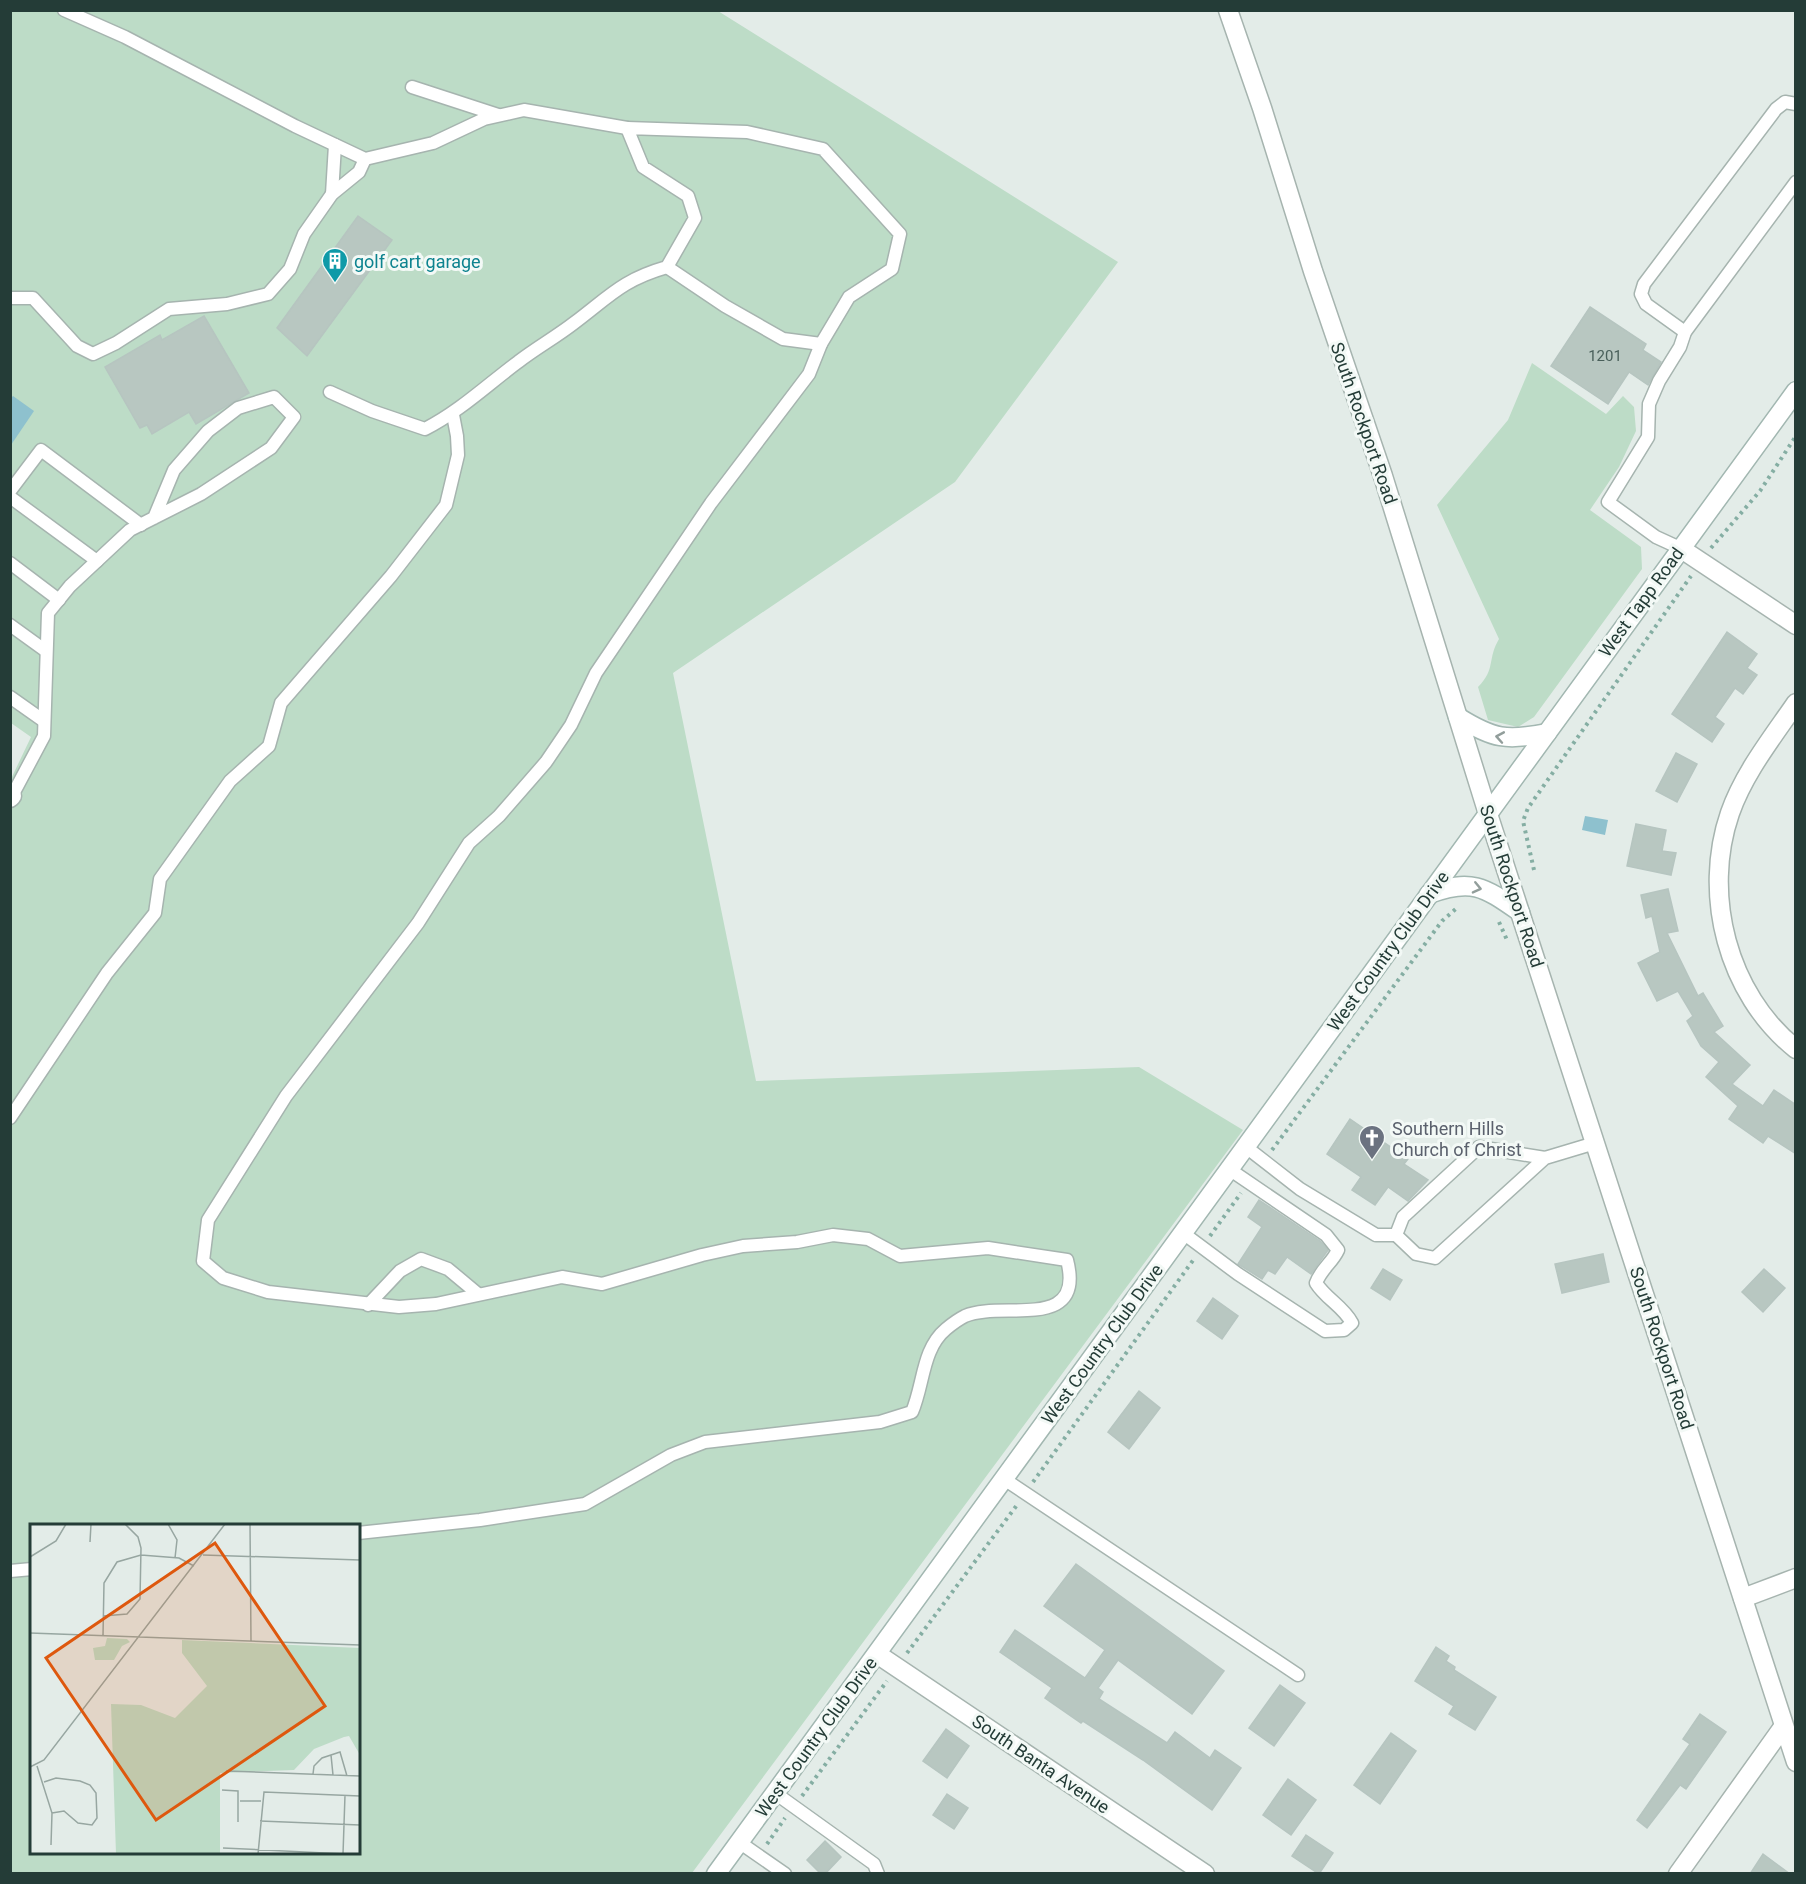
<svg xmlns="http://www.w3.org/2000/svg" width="1806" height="1884" font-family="Roboto,sans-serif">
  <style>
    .green { fill: #bddcc7; fill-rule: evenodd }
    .water { fill: #8ec1ce }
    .building { fill: #b8c7c1; stroke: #b6c5c0; stroke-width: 1.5 }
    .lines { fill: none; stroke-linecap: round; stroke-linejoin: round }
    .service-casing { stroke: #a6b4af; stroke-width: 15 }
    .minor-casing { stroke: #a6b4af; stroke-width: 21 }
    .tertiary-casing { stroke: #a6b4af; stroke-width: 21 }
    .secondary-casing { stroke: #a2b7b1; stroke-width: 21 }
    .path { stroke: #85aea3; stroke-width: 4; stroke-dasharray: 3 4.5; stroke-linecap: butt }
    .service { stroke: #fff; stroke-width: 12 }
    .minor { stroke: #fff; stroke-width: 18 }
    .tertiary { stroke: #fff; stroke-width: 18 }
    .secondary { stroke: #fff; stroke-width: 18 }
    .oneway { stroke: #929e9b }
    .labels { text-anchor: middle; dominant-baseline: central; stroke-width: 6; stroke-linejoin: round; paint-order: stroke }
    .number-label { font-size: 15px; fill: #495f5a }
    .culture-label { font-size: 18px; fill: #0d838f; stroke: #f3f9f6; text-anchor: start }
    .street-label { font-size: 18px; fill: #243c37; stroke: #f3f9f6 }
    .worship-label { font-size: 18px; fill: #5b616d; stroke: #f3f9f6; text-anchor: start }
    .inset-road { fill: none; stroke: #97a6a1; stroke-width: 1.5 }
    .view { fill: #de580e; fill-opacity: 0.15; stroke: #de580e; stroke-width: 3 }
    .inset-edge { fill: none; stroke: #243c37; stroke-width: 3 }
  </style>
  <rect width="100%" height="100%" fill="#e3ece8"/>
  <g class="green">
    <path d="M 11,11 L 718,11 L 1118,262 L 955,482 L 673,673 L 756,1081 L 1139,1067 L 1243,1130 L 692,1873 L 11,1873 L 10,781 L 31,737 L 11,723 ZM 32,1526 L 358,1526 L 358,1852 L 32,1852 Z"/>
    <path d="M 1532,363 L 1606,414 L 1623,396 L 1634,407 L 1636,431 L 1619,467 L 1590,510 L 1641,547 L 1642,569 L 1534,717 L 1518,727 L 1488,720 L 1478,687 C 1496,669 1487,659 1499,639 L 1437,505 L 1508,420 Z"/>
  </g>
  <g class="water">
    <polygon points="13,396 34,411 11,445 10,399"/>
    <polygon points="1585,816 1608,820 1605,835 1582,830"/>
  </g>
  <g class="building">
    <polygon points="358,216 392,240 307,356 277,328"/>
    <polygon points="1590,307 1646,344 1643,350 1661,362 1648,385 1629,372 1608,404 1551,366"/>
    <polygon points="204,316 249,393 196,424 189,412 152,434 147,425 140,428 105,367 160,335 162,340"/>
    <polygon points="1727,632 1757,654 1747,668 1757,675 1743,694 1735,688 1715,717 1724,724 1712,742 1672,714"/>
    <polygon points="1676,753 1697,764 1677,802 1656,791"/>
    <polygon points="1636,824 1666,830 1662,851 1676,853 1671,875 1627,866"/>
    <polygon points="1668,889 1678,931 1667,933 1698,996 1703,993 1723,1026 1714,1032 1750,1065 1732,1084 1763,1106 1774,1090 1796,1105 1796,1154 1768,1136 1763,1143 1729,1119 1738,1106 1706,1077 1719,1062 1701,1046 1687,1021 1693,1016 1678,991 1657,1001 1638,963 1660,952 1652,916 1646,918 1641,895"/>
    <polygon points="1350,1119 1408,1159 1404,1164 1428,1180 1408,1201 1388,1187 1375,1205 1352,1190 1361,1177 1327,1154"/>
    <polygon points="1259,1200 1320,1241 1328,1250 1311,1274 1287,1257 1275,1274 1268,1270 1262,1279 1238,1264 1262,1227 1248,1217"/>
    <polygon points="1603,1254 1609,1282 1562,1293 1555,1264"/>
    <polygon points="1383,1269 1402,1280 1390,1300 1371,1288"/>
    <polygon points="1764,1269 1785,1288 1763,1312 1742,1292"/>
    <polygon points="1213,1298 1238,1316 1222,1339 1197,1321"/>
    <polygon points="1139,1391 1160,1408 1129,1449 1108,1432"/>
    <polygon points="1076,1564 1224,1671 1192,1714 1118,1660 1098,1688 1103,1692 1099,1699 1167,1743 1175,1732 1210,1758 1215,1750 1241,1768 1212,1810 1143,1760 1083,1721 1081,1723 1045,1698 1052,1688 1000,1652 1015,1630 1085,1678 1105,1650 1044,1606"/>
    <polygon points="1436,1647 1449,1656 1446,1661 1455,1667 1454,1670 1496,1697 1475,1730 1449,1714 1454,1706 1415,1681"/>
    <polygon points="1280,1685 1305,1703 1274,1746 1249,1728"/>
    <polygon points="1700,1714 1726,1732 1686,1789 1680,1785 1647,1828 1637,1820 1690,1744 1683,1739"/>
    <polygon points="946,1729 969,1746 947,1778 923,1761"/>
    <polygon points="1391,1733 1416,1751 1380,1804 1354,1785"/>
    <polygon points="1288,1779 1316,1800 1291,1835 1263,1815"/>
    <polygon points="947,1794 968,1808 954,1829 933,1815"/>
    <polygon points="1306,1835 1333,1853 1319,1874 1292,1856"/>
    <polygon points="825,1841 841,1857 825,1874 821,1874 807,1860"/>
    <polygon points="1763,1854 1790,1874 1750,1874"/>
  </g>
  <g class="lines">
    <defs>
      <g id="service">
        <polyline points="64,10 125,37 295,126 365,159 433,143 484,119 524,110 627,128"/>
        <polyline points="412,87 498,115"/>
        <polyline points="332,194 335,145"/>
        <polyline points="667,267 725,306 783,339 821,344"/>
        <polyline points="10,298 33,298 77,346 93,354 116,343 169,309 227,304 268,294 290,269 304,234 332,194 359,172 365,159"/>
        <polyline points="1685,332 1646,304 1641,294 1644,284 1776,109 1785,102 1796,104"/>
        <path d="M 330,392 L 372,411 L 425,429 C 460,411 487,385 518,362 C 536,348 556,337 574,323 C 610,296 622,280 667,267 L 695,218 L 688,196 L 643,167 L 627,128 L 747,132 L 823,149 L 900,234 L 892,269 L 849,297 L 821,344 L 809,374 L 711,503 L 596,673 L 571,725 L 546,762 L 499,816 L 469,843 L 418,923 L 286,1096 L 208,1220 L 203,1261 L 223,1278 L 268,1292 L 399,1307 L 436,1304 L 562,1277 L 602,1284 L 702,1255 L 743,1246 L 797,1242 L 833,1235 L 868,1239 L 900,1256 L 988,1248 L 1067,1260 C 1086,1333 1001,1300 965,1316 C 959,1319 952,1324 946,1329 C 922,1349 924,1384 912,1412 L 880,1422 L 705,1442 L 671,1455 L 585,1504 L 480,1520 L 358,1533"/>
        <polyline points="10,491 41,450 141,525"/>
        <polyline points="10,497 97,561"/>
        <polyline points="1680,548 1656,537 1608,502 1648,437 1649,404 1659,381 1680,347 1685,332 1796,182"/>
        <polyline points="10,563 59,600"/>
        <polyline points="10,625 46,651"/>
        <polyline points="10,697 44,721"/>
        <polyline points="12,796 44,736 48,613 70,586 130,530 201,494 271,448 294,417 274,397 238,408 208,431 174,470 154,518"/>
        <polyline points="10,1118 107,973 155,913 160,879 230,781 269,746 281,703 391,576 446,505 458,455 457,436 453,415"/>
        <polyline points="1246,1147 1300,1189 1376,1235 1396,1235"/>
        <polyline points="1545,1158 1479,1147 1403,1217 1396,1235 1416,1254 1435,1258 1545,1158 1595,1143"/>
        <path d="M 1183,1233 L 1238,1274 L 1325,1331 L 1344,1330 L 1352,1323 C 1343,1306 1326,1299 1316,1283 C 1321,1269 1332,1263 1338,1250 L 1326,1235 L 1229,1169"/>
        <polyline points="368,1305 400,1271 421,1259 448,1269 478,1294"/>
        <polyline points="1004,1479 1298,1675"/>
        <polyline points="10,1571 32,1569"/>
        <polyline points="775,1793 874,1864 878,1874"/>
        <polyline points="739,1842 785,1874"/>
      </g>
      <g id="minor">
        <polyline points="1680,548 1796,625"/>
        <path d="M 1796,703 C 1772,738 1744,773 1730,813 C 1702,894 1727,994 1796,1049"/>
        <polyline points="10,798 12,796"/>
        <polyline points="1743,1598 1796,1578"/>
        <polyline points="877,1654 1205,1874"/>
        <polyline points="1678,1874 1783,1727"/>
      </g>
      <polyline id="tertiary" points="1228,10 1262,108 1313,271 1383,476 1488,814 1796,1762"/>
      <g id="secondary">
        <path d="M 1458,717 C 1493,739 1507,741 1547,733"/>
        <path d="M 1429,894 C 1472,878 1484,887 1520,912"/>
        <polyline points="716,1874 1796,391"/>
      </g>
    </defs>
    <use href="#service" class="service-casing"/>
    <use href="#minor" class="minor-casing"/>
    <use href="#tertiary" class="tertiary-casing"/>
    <use href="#secondary" class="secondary-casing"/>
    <g class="path">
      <polyline points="1711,548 1760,491 1796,436"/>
      <polyline points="1534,870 1523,821 1528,808 1691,576"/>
      <polyline points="1499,922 1507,940"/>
      <polyline points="1272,1150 1442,921 1458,907"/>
      <polyline points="1210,1236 1241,1193"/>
      <polyline points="1033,1482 1194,1259"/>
      <polyline points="907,1653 1017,1505"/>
      <polyline points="802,1796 887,1681"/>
      <polyline points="767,1844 785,1818"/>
    </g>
    <use href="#service" class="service"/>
    <use href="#minor" class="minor"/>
    <use href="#tertiary" class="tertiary"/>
    <use href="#secondary" class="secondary"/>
  </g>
  <defs><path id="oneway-chevron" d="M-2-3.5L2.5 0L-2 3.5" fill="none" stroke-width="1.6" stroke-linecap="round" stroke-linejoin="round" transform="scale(1.5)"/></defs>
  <g class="oneway">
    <use href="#oneway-chevron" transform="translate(1500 737) rotate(-170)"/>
    <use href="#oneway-chevron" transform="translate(1477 888) rotate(13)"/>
  </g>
  <defs>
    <symbol id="building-pin" viewBox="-11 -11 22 30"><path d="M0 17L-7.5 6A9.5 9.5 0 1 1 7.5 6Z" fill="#0f9aa8" stroke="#f3f9f6"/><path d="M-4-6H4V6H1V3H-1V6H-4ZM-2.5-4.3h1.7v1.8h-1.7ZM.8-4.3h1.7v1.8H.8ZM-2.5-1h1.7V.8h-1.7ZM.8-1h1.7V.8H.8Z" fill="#fff"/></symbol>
    <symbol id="church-pin" viewBox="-11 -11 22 30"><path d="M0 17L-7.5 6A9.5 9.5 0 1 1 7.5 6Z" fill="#6b7280" stroke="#f3f9f6"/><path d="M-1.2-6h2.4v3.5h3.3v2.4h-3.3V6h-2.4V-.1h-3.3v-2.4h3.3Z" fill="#fff"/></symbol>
  </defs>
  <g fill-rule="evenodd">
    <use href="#building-pin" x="320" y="246" width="30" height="40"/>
    <use href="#church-pin" x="1357" y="1123" width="30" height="40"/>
  </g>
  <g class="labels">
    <g class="number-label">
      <text x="1605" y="356">1201</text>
    </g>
    <g class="culture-label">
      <text x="354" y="261">golf cart garage</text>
    </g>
    <g class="street-label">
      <text transform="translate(1364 423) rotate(71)">South Rockport Road</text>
      <text transform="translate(1641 602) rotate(-54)">West Tapp Road</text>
      <text transform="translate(1512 886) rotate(72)">South Rockport Road</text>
      <text transform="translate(1388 951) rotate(-54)">West Country Club Drive</text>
      <text transform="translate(1102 1344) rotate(-54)">West Country Club Drive</text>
      <text transform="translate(1662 1348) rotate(72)">South Rockport Road</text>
      <text transform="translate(816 1737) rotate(-54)">West Country Club Drive</text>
      <text transform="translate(1041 1764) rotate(34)">South Banta Avenue</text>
    </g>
    <g class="worship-label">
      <text x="1392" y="1128">Southern Hills<tspan x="1392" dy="21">Church of Christ</tspan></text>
    </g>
  </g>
  <g transform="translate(30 1524)">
    <rect width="330" height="330" fill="#e3ece8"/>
    <path d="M 77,114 L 97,115 L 100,118 L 92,122 L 84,136 L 65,136 L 63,124 L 75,122 ZM 152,116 L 330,124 L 330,231 L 319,212 L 314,213 L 284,225 L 264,246 L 190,249 L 190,330 L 86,330 L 81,180 L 111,181 L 145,194 L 177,162 L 152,129 Z" fill="#bddcc7"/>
    <path class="inset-road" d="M 138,0 L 147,16 L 145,34M 220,0 L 221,117M 60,18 L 61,0M 173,31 L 330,36M 0,33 L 26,17 L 36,0M 73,92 L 97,90 L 110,75 L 111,24 L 108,13 L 95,0M 0,109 L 330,121M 73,112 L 74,59 L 87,38 L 111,31 L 149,34 L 164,42M 301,231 L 303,251M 7,242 L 22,289 L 21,321M 0,243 L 14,236 L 195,0M 196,247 L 330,252M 283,250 L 284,242 L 292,234 L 310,228 L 317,252M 14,258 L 26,254 L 50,257 L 60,261 L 66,269 L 67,294 L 62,301 L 48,299 L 34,287 L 22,289M 192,266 L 208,267 L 208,298M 210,277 L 231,277M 230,297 L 330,301M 193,324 L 315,330M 228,330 L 234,268 L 330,272M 313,330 L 315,271"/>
    <path class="view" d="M 185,19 L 295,182 L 126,296 L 16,134 Z"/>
    <rect width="330" height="330" class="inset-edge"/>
  </g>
  <rect width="1806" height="1884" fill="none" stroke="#243c37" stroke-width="24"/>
</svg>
